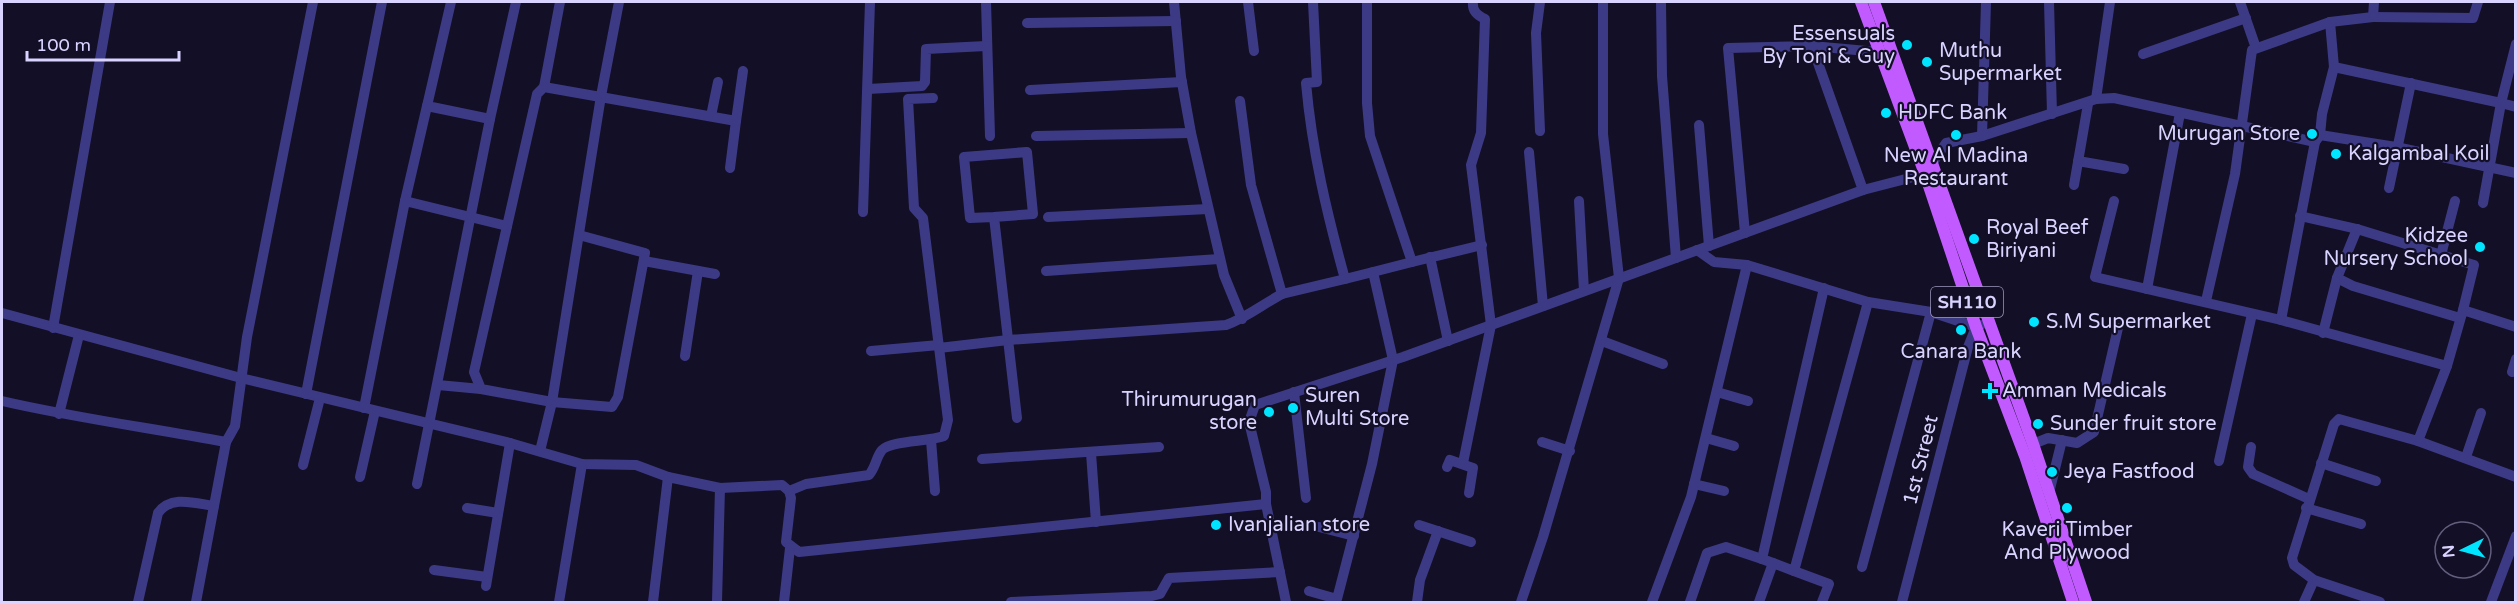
<svg xmlns="http://www.w3.org/2000/svg" width="2517" height="604" font-family="'Varela Round',sans-serif">
  <style>
    .lines { fill: none; stroke-linecap: round; stroke-linejoin: round }
    .minor { stroke: #3d3a85; stroke-width: 10 }
    .major { stroke: #c25bff; stroke-width: 12 }
    .poi-dot { fill: #00e5ff; stroke: #130f26; stroke-width: 2 }
    .labels { text-anchor: middle; dominant-baseline: central; stroke-width: 4.5; stroke-linejoin: round; paint-order: stroke }
    .shield { fill: #130f26; stroke: #9e99be; stroke-width: 1.5 }
    .shield-label { font-size: 18px; font-weight: bold; fill: #d9d4ff }
    .poi-label { font-size: 20px; fill: #d9d4ff; stroke: #130f26; text-anchor: start }
    .street-label { font-size: 20px; fill: #d9d4ff; stroke: #130f26 }
  </style>
  <rect width="100%" height="100%" fill="#130f26"/>
  <g class="lines">
    <g class="minor">
      <polyline points="451,2 427,106 490,119 516,2"/>
      <polyline points="986,2 990,136"/>
      <polyline points="1174,2 1181,77 1191,133 1224,275 1242,319"/>
      <polyline points="1248,2 1254,51"/>
      <polyline points="1367,2 1367,103 1370,136 1412,262 1373,272"/>
      <polyline points="1661,2 1662,76 1676,258"/>
      <polyline points="2049,2 2052,114"/>
      <polyline points="2240,2 2256,48"/>
      <polyline points="2373,17 2473,18 2478,2"/>
      <polyline points="1027,23 1176,21"/>
      <polyline points="1812,46 1863,190"/>
      <polyline points="2143,54 2246,18"/>
      <polyline points="2334,67 2501,103 2516,44"/>
      <polyline points="544,87 560,2"/>
      <polyline points="868,89 922,86 925,82 926,49 986,46"/>
      <polyline points="1030,90 1182,82"/>
      <polyline points="2096,99 2110,2"/>
      <polyline points="1240,101 1251,185 1282,294 1345,279"/>
      <polyline points="711,116 718,82"/>
      <polyline points="1699,125 1709,246"/>
      <polyline points="1540,131 1536,33 1540,2"/>
      <polyline points="2320,135 2396,147 2516,173"/>
      <polyline points="1036,136 1191,133"/>
      <polyline points="1982,136 1986,2"/>
      <polyline points="1529,152 1543,306"/>
      <polyline points="2078,161 2124,169"/>
      <polyline points="730,168 736,121"/>
      <polyline points="2074,185 2088,104"/>
      <polyline points="2389,188 2411,83"/>
      <polyline points="405,201 427,106"/>
      <polyline points="1579,201 1584,291"/>
      <polyline points="2114,201 2095,277 2281,320 2447,366 2463,310 2516,327"/>
      <polyline points="2483,203 2501,103 2516,107"/>
      <polyline points="863,212 870,2"/>
      <polyline points="2300,216 2357,229 2474,265 2463,310"/>
      <polyline points="994,217 970,218 964,157 1027,152 1033,214 994,217 1017,418"/>
      <polyline points="1048,217 1208,209"/>
      <polyline points="2357,229 2337,278 2353,286 2460,318"/>
      <polyline points="1745,233 1728,48 1812,46 1878,52"/>
      <polyline points="579,235 645,253 618,397 612,407 552,402 481,389 474,372 537,94 544,87 736,121 743,71"/>
      <polyline points="1697,250 1714,262 1747,265 1868,302 1931,312 1976,327 1981,325"/>
      <polyline points="2441,255 2455,201"/>
      <polyline points="1430,257 1448,341"/>
      <polyline points="644,261 715,274"/>
      <polyline points="1412,262 1482,245"/>
      <polyline points="1046,271 1219,259"/>
      <polyline points="2147,289 2180,113"/>
      <polyline points="2206,301 2235,174 2252,50 2330,22"/>
      <polyline points="2,313 241,378 510,443 582,464 636,465 668,477 720,488 782,485 789,491 791,498 786,542 799,552 1266,504 1266,492 1249,422 1255,405 1403,357 1863,190 1925,174 1946,143 1982,136 2096,99 2114,98 2315,142 2320,135 2322,114 2334,67 2330,22 2373,17 2374,2"/>
      <polyline points="2281,320 2315,142"/>
      <polyline points="53,328 110,2"/>
      <polyline points="2323,333 2337,278"/>
      <polyline points="1602,341 1663,364"/>
      <path d="M 939,348 L 1008,340 L 1226,325 C 1246,318 1263,304 1282,294"/>
      <polyline points="871,351 939,345"/>
      <polyline points="685,356 698,271"/>
      <polyline points="2512,372 2516,359"/>
      <polyline points="438,385 481,389"/>
      <polyline points="1294,392 1306,498"/>
      <polyline points="1717,392 1748,401"/>
      <polyline points="306,394 382,2"/>
      <path d="M 2,401 C 75,418 151,428 226,442 L 235,426 L 247,337 L 313,2"/>
      <polyline points="364,408 405,201 507,226"/>
      <polyline points="59,414 79,335"/>
      <polyline points="1706,438 1734,446"/>
      <polyline points="931,440 935,491"/>
      <polyline points="2418,441 2447,366"/>
      <polyline points="1542,442 1570,451"/>
      <polyline points="2033,444 2048,438 2077,443 2094,432 2118,328"/>
      <polyline points="2251,447 2248,467 2253,474 2309,499"/>
      <polyline points="540,451 552,402 601,96 619,2"/>
      <polyline points="1091,453 1096,522"/>
      <polyline points="2466,457 2481,413"/>
      <polyline points="982,459 1159,447"/>
      <polyline points="2219,461 2252,314"/>
      <path d="M 1463,463 L 1491,325 L 1471,165 L 1481,133 L 1485,19 C 1477,15 1472,11 1473,2"/>
      <polyline points="2321,463 2376,481"/>
      <polyline points="303,465 320,398"/>
      <polyline points="1447,467 1450,460 1473,468 1469,493"/>
      <polyline points="360,477 375,411"/>
      <polyline points="417,484 490,119"/>
      <polyline points="1694,484 1724,491"/>
      <path d="M 789,491 L 806,484 L 869,475 C 876,467 876,457 882,450 C 891,440 929,442 944,436 L 948,420 L 923,218 L 914,208 L 908,99 L 933,98"/>
      <polyline points="2049,493 2062,440"/>
      <polyline points="1266,504 1286,602"/>
      <polyline points="467,508 498,513"/>
      <polyline points="2306,508 2361,524"/>
      <polyline points="1419,525 1471,542"/>
      <polyline points="1319,527 1354,536"/>
      <polyline points="1773,563 1762,559 1824,288"/>
      <polyline points="1862,567 1931,312"/>
      <polyline points="434,570 487,577"/>
      <polyline points="1794,571 1829,584 1822,602"/>
      <polyline points="486,586 510,443"/>
      <path d="M 1309,591 L 1337,599 L 1372,464 L 1393,360 L 1373,272 L 1345,279 C 1327,214 1312,151 1306,83 L 1317,82 L 1313,2"/>
      <path d="M 138,602 L 158,513 C 171,495 194,503 214,506"/>
      <polyline points="196,602 226,442"/>
      <polyline points="559,602 582,464"/>
      <polyline points="653,602 668,477"/>
      <polyline points="717,602 720,488"/>
      <polyline points="784,602 790,548"/>
      <polyline points="1011,602 1152,596 1160,594 1169,578 1280,572"/>
      <polyline points="1417,602 1420,580 1438,531"/>
      <polyline points="1521,602 1543,537 1619,278 1603,134 1603,2"/>
      <polyline points="1652,602 1691,497 1747,265"/>
      <polyline points="1690,602 1707,553 1726,547 1762,559"/>
      <polyline points="1759,602 1773,563 1794,571 1868,302"/>
      <polyline points="1902,602 1968,347 1976,327"/>
      <polyline points="2304,602 2314,580"/>
      <polyline points="2380,602 2314,580 2294,565 2292,558 2334,424 2339,419 2418,441 2516,477"/>
      <polyline points="2491,602 2516,536"/>
    </g>
    <g class="major">
      <polyline points="1861,2 1925,174 1976,327 2025,456 2073,602"/>
      <polyline points="1874,2 2033,444 2086,602"/>
    </g>
  </g>
  <g class="poi-dot">
    <circle cx="1907" cy="45" r="6"/>
    <circle cx="1927" cy="62" r="6"/>
    <circle cx="1886" cy="113" r="6"/>
    <circle cx="2312" cy="134" r="6"/>
    <circle cx="1956" cy="135" r="6"/>
    <circle cx="2336" cy="154" r="6"/>
    <circle cx="1974" cy="239" r="6"/>
    <circle cx="2480" cy="247" r="6"/>
    <circle cx="2034" cy="322" r="6"/>
    <circle cx="1961" cy="330" r="6"/>
    <path d="M1987 382h6v6h6v6h-6v6h-6v-6h-6v-6h6z"/>
    <circle cx="1293" cy="408" r="6"/>
    <circle cx="1269" cy="412" r="6"/>
    <circle cx="2038" cy="424" r="6"/>
    <circle cx="2052" cy="472" r="6"/>
    <circle cx="2067" cy="508" r="6"/>
    <circle cx="1216" cy="525" r="6"/>
  </g>
  <g class="labels">
    <rect class="shield" x="1931" y="287" width="72" height="30" rx="4.5"/>
    <g class="shield-label">
      <text x="1967" y="302">SH110</text>
    </g>
    <g class="poi-label">
      <text x="1895" y="34" text-anchor="end">Essensuals<tspan x="1895" dy="23">By Toni &amp; Guy</tspan></text>
      <text x="1939" y="51">Muthu<tspan x="1939" dy="23">Supermarket</tspan></text>
      <text x="1898" y="113">HDFC Bank</text>
      <text x="2300" y="134" text-anchor="end">Murugan Store</text>
      <text x="2348" y="154">Kalgambal Koil</text>
      <text x="1956" y="156" text-anchor="middle">New Al Madina<tspan x="1956" dy="23">Restaurant</tspan></text>
      <text x="1986" y="228">Royal Beef<tspan x="1986" dy="23">Biriyani</tspan></text>
      <text x="2468" y="236" text-anchor="end">Kidzee<tspan x="2468" dy="23">Nursery School</tspan></text>
      <text x="2046" y="322">S.M Supermarket</text>
      <text x="1961" y="352" text-anchor="middle">Canara Bank</text>
      <text x="2002" y="391">Amman Medicals</text>
      <text x="1305" y="396">Suren<tspan x="1305" dy="23">Multi Store</tspan></text>
      <text x="1257" y="400" text-anchor="end">Thirumurugan<tspan x="1257" dy="23">store</tspan></text>
      <text x="2050" y="424">Sunder fruit store</text>
      <text x="2064" y="472">Jeya Fastfood</text>
      <text x="1228" y="525">Ivanjalian store</text>
      <text x="2067" y="530" text-anchor="middle">Kaveri Timber<tspan x="2067" dy="23">And Plywood</tspan></text>
    </g>
    <g class="street-label">
      <text transform="translate(1921 460) rotate(-76)">1st Street</text>
    </g>
  </g>
  <rect width="2517" height="604" fill="none" stroke="#d9d4ff" stroke-width="6"/>
  <g transform="translate(2463 550) rotate(265)"><circle r="28" fill="#130f26" stroke="#625e7d" stroke-width="1.5"/>
  <path d="M0-4.5L10 22L0 15L-10 22Z" fill="#00e5ff"/>
  <text y="-9" font-size="16" font-weight="bold" text-anchor="middle" fill="#d9d4ff">N</text>
  </g>
  <path d="M27 51v9h152v-9" fill="none" stroke="#d9d4ff" stroke-width="3"/>
  <text x="36" y="51" font-size="18" fill="#d9d4ff" stroke="#130f26" stroke-width="4.5" paint-order="stroke">100 m</text>
</svg>
